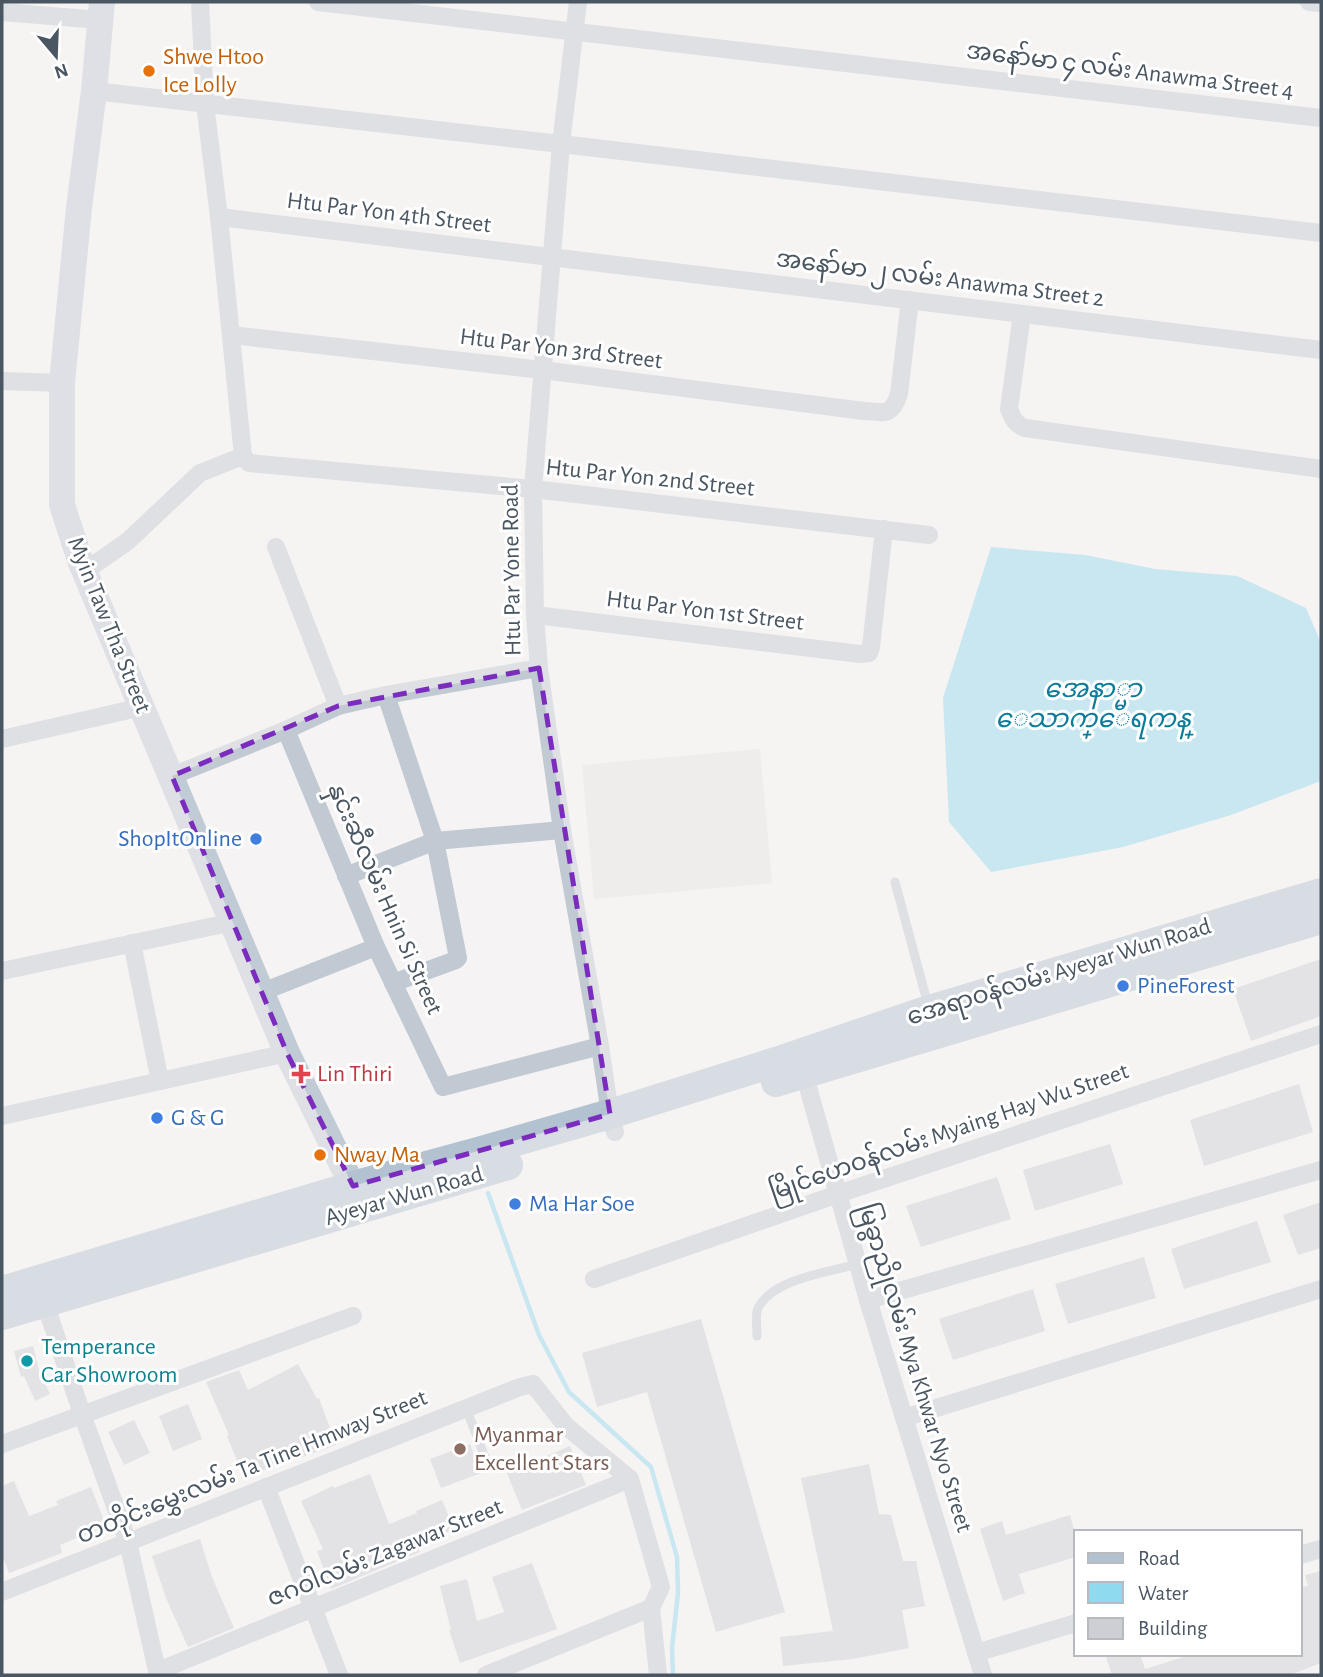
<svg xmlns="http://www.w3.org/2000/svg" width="1323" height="1677" font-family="'Alegreya Sans','Noto Sans Myanmar',sans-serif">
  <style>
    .education { fill: #e6e4e5 }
    .water { fill: #90daee }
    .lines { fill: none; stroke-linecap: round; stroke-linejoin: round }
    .stream { stroke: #90daee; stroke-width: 4.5 }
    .building { fill: #cdcfd5 }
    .lane { stroke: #c1cad2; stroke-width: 9 }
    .street { stroke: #c1cad2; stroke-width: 18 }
    .secondary { stroke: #c1cbd6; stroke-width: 26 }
    .primary { stroke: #b3c2d1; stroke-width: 30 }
    .marked { fill: none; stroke: #7b2cbf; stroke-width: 5; stroke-dasharray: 14 9; stroke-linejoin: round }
    .food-dot { fill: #e8710a; stroke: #fff; stroke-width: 2.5 }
    .shop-dot { fill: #3f7fe0; stroke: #fff; stroke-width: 2.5 }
    .health-dot { fill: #e0444e; stroke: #fff; stroke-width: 2.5 }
    .culture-dot { fill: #0f9aa8; stroke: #fff; stroke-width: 2.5 }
    .education-dot { fill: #8d6e63; stroke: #fff; stroke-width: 2.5 }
    .labels { text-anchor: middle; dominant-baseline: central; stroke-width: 6; stroke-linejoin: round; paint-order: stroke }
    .food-label { font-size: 24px; fill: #c56008; stroke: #fff; text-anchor: start }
    .street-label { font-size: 24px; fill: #4a5661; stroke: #fff }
    .shop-label { font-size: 24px; fill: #366cbe; stroke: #fff; text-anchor: start }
    .health-label { font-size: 24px; fill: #be3a42; stroke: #fff; text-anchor: start }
    .culture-label { font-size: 24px; fill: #0d838f; stroke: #fff; text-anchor: start }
    .education-label { font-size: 24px; fill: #785e54; stroke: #fff; text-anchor: start }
    .water-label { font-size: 26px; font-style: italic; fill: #0c7c9b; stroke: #fff }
  </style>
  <rect width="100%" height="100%" fill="#f5f3f3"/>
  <polygon class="education" points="760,749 772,883 594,899 582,765"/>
  <polygon class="water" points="991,547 1085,555 1155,569 1237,576 1306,608 1321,643 1321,781 1231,815 1123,847 991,872 949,822 943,698"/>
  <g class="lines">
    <polyline class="stream" points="488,1193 539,1335 569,1392 651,1467 677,1557 678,1593 672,1648 673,1675"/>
  </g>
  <g class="building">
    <polygon points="1321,959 1321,1016 1251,1041 1233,989"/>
    <polygon points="1299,1084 1313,1132 1204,1166 1190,1120"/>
    <polygon points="1110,1144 1123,1184 1035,1211 1023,1170"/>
    <polygon points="997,1177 1011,1219 921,1247 906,1206"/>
    <polygon points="1321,1202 1321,1248 1298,1255 1283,1215"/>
    <polygon points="1257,1221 1271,1262 1184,1289 1171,1249"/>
    <polygon points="1144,1257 1156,1298 1068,1324 1055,1284"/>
    <polygon points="1033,1289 1045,1331 953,1360 939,1319"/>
    <polygon points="701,1319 785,1612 716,1632 647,1392 597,1407 582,1353"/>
    <polygon points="33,1346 39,1371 50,1394 35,1401 24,1376 21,1377 14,1351"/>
    <polygon points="298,1364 317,1399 319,1398 336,1445 297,1459 296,1457 244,1478 227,1436 229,1435 206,1382 239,1370 248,1390"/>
    <polygon points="188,1404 202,1439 173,1451 159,1416"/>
    <polygon points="134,1420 150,1453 124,1465 108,1432"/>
    <polygon points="470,1444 481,1473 441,1488 430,1459"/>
    <polygon points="570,1446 586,1485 522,1510 507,1473"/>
    <polygon points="869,1464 879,1514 891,1515 903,1561 916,1561 925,1606 902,1610 909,1648 853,1659 783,1666 780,1637 833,1631 801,1478"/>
    <polygon points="370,1474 389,1524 417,1513 416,1511 442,1500 454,1529 417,1545 420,1552 331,1589 317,1551 323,1549 301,1501 333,1486 334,1488"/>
    <polygon points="14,1481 29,1516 58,1505 56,1501 91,1487 106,1526 60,1545 62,1553 9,1573 2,1555 2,1486"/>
    <polygon points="1070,1515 1076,1538 1076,1557 1019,1574 1025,1593 1003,1601 980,1529 1002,1521 1006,1535"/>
    <polygon points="200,1539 212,1577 234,1628 188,1647 166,1598 152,1556"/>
    <polygon points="532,1563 557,1629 460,1663 449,1630 451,1630 440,1586 467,1579 477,1621 504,1612 492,1577"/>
    <polygon points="1321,1571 1321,1663 1290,1675 1112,1675 1105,1654 1140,1654 1145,1669 1193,1654 1300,1654 1300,1587 1308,1586 1305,1575"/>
  </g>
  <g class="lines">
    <g class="lane">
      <polyline points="895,882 928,1005"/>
      <path d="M 757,1336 C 757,1327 755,1315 758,1308 C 773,1279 828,1272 858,1264"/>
      <polyline points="466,1408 486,1460"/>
    </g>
    <g class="street">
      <polyline points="200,2 205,104 219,217 243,456"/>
      <polyline points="318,2 1321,118"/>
      <polyline points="578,2 561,144 533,489 535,615 539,668 562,830 600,1046 610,1114 615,1132"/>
      <polyline points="1309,2 1321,3"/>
      <polyline points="2,12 100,20"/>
      <polyline points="94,91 561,144 1321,233"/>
      <polyline points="219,217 1321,350"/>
      <path d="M 1022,314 L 1009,409 C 1013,419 1015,424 1025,428 L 1321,469"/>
      <path d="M 231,335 L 542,370 L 864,411 C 885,412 891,417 899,394 L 910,300"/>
      <polyline points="2,381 62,383"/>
      <polyline points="243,456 249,463 533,489 929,535"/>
      <polyline points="276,547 338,706"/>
      <polyline points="85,571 128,541 200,473 243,456"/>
      <polyline points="535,615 860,654 869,653 871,647 884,529"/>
      <polyline points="386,695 435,841 458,958 456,960 393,983"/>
      <polyline points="286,730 376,947 443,1087 600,1046"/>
      <polyline points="2,739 142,707"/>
      <polyline points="172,776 286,730 338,706 386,695 539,668"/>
      <polyline points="346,876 435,841 562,830"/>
      <polyline points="132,943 160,1081"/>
      <polyline points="2,971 233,922"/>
      <polyline points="262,992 376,947"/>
      <polyline points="804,1073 868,1300 983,1675"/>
      <polyline points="2,1116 287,1053"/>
      <polyline points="594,1279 838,1194 1321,1034"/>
      <polyline points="42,1294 82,1414 128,1542 158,1675"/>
      <polyline points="868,1300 1321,1170"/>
      <polyline points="904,1418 1321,1289"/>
      <polyline points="2,1444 353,1316"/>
      <polyline points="266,1487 339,1675"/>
      <polyline points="1300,1555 1321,1549"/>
      <polyline points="2,1592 520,1387 533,1384 566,1426 630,1479 661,1587 651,1608 658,1675"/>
      <polyline points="976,1653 1076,1623"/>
      <polyline points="158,1671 630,1479"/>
      <polyline points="486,1675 651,1608"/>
    </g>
    <polyline class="secondary" points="102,2 94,91 79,208 62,383 62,505 81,563 287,1053 362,1205"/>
    <g class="primary">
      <polyline points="776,1082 1321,919"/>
      <polyline points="2,1291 353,1186 478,1152 610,1114 782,1060 929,1010 1321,893"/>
      <polyline points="2,1315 508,1165"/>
    </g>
  </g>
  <path d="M0 0H1323V1677H0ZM 539,668 L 610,1114 L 353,1186 L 287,1053 L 172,776 L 338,706 Z" fill="#f5f3f3" fill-opacity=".55" fill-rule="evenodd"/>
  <path class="marked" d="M 539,668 L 610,1114 L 353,1186 L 287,1053 L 172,776 L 338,706 Z"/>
  <g class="food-dot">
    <circle cx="149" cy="71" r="7"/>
    <circle cx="320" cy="1155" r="7"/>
  </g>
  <g class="shop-dot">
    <circle cx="256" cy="839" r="7"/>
    <circle cx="1123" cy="986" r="7"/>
    <circle cx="157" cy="1118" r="7"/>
    <circle cx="515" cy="1204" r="7"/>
  </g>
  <path class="health-dot" d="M297.5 1063.5h7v7h7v7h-7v7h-7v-7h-7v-7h7z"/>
  <circle class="culture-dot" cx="27" cy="1361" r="7"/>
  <circle class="education-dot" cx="460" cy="1449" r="7"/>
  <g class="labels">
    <g class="food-label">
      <text x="163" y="57">Shwe Htoo<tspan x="163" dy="28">Ice Lolly</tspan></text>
      <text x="334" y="1155">Nway Ma</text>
    </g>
    <g class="street-label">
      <text transform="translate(1130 71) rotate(7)">အနော်မာ ၄ လမ်း Anawma Street 4</text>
      <text transform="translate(389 213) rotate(7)">Htu Par Yon 4th Street</text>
      <text transform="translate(940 279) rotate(7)">အနော်မာ ၂ လမ်း Anawma Street 2</text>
      <text transform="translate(561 349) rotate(7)">Htu Par Yon 3rd Street</text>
      <text transform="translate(650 478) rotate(6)">Htu Par Yon 2nd Street</text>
      <text transform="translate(512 570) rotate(-91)">Htu Par Yone Road</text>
      <text transform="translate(705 611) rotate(7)">Htu Par Yon 1st Street</text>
      <text transform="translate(109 625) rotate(68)">Myin Taw Tha Street</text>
      <text transform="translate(385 899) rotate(66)">နှင်းဆီလမ်း Hnin Si Street</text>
      <text transform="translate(1059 972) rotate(-17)">အေရာဝန်လမ်း Ayeyar Wun Road</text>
      <text transform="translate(949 1132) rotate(-19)">မြိုင်ဟေဝန်လမ်း Myaing Hay Wu Street</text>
      <text transform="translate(404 1196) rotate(-16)">Ayeyar Wun Road</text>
      <text transform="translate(915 1368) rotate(73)">မြခွာညိုလမ်း Mya Khwar Nyo Street</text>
      <text transform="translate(252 1467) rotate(-22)">တတိုင်းမွှေးလမ်း Ta Tine Hmway Street</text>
      <text transform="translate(385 1553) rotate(-22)">ဇဂဝါလမ်း Zagawar Street</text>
    </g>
    <g class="shop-label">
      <text x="242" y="839" text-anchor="end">ShopItOnline</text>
      <text x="1137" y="986">PineForest</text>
      <text x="171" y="1118">G &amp; G</text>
      <text x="529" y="1204">Ma Har Soe</text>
    </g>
    <g class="health-label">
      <text x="317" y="1074">Lin Thiri</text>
    </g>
    <g class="culture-label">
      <text x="41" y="1347">Temperance<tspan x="41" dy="28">Car Showroom</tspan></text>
    </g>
    <g class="education-label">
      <text x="474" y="1435">Myanmar<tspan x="474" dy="28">Excellent Stars</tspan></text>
    </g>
    <g class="water-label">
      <text x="1093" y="689">အေနာ္မာ<tspan x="1093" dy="30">ေသာက္ေရကန္</tspan></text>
    </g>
  </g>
  <rect width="1323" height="1677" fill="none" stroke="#4a5661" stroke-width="7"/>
  <rect x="1074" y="1530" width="228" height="126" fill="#ffffff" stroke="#b7bbc0" stroke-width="2"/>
  <rect x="1088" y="1553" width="35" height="10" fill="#b3c2d1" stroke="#b7bbc0" stroke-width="2"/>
  <text x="1138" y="1565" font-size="21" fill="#4a5661">Road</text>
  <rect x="1088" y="1582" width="35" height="21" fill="#90daee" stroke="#b7bbc0" stroke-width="2"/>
  <text x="1138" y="1600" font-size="21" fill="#4a5661">Water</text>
  <rect x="1088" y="1618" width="35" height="21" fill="#cdcfd5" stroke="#b7bbc0" stroke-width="2"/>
  <text x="1138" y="1635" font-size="21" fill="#4a5661">Building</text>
  <g transform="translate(56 56) rotate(161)" stroke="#ffffff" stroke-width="5" paint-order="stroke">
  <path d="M0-5L12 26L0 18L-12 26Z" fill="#4a5661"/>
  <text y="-10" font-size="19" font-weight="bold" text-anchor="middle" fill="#4a5661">N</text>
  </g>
</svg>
